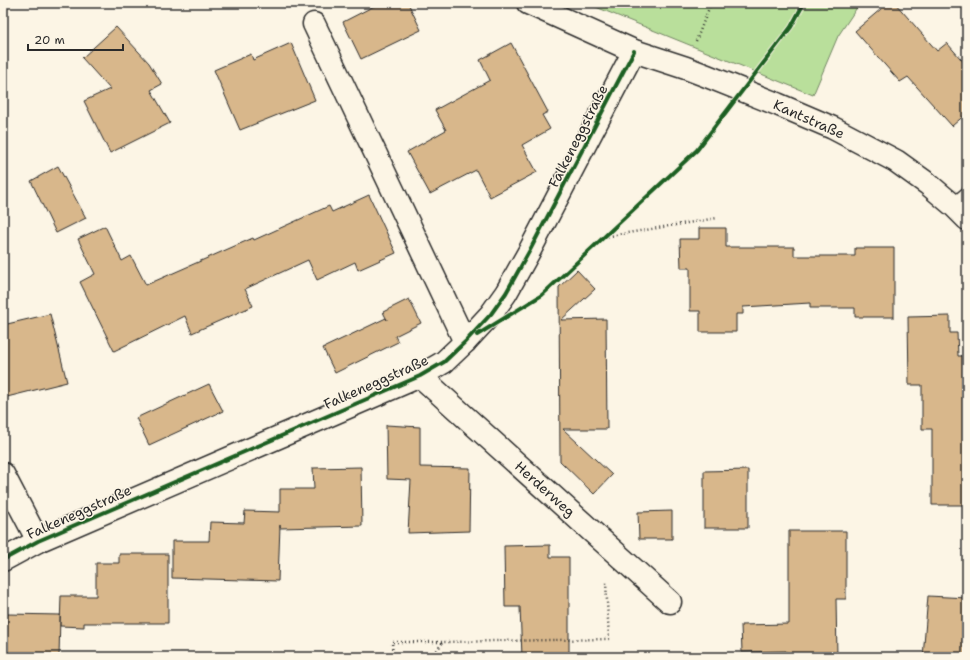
<svg xmlns="http://www.w3.org/2000/svg" width="970" height="660" font-family="'Shantell Sans',sans-serif">
  <style>
    .green { fill: #b9df9b; stroke: #728563 }
    .building { fill: #d8b78b; stroke: #2b2b2b }
    .lines { fill: none; stroke-linecap: round; stroke-linejoin: round }
    .service-casing { stroke: #2b2b2b; stroke-width: 18 }
    .minor-casing { stroke: #2b2b2b; stroke-width: 25 }
    .path { stroke: #2b2b2b; stroke-width: 2.5; stroke-dasharray: 1 3; stroke-linecap: butt }
    .service { stroke: #fcf5e5; stroke-width: 15 }
    .minor { stroke: #fcf5e5; stroke-width: 22 }
    .cycleway-casing { stroke: #fcf5e5; stroke-width: 6 }
    .cycleway { stroke: #1b5e20; stroke-width: 4 }
    .labels { text-anchor: middle; dominant-baseline: central; stroke-width: 3; stroke-linejoin: round; paint-order: stroke }
    .street-label { font-size: 14px; fill: #2b2b2b; stroke: #fcf5e5 }
  </style>
  <rect width="100%" height="100%" fill="#fcf5e5"/>
  <filter id="ink" filterUnits="userSpaceOnUse"><feTurbulence type="fractalNoise" baseFrequency=".025" numOctaves="2"/><feDisplacementMap in="SourceGraphic" scale="8" xChannelSelector="R" yChannelSelector="G"/><feConvolveMatrix kernelMatrix="1 2 1 2 8 2 1 2 1" color-interpolation-filters="sRGB"/></filter>
  <g filter="url(#ink)">
    <polygon class="green" points="586,3 860,3 838,36 813,95"/>
    <g class="building">
      <polygon points="380,3 408,3 421,30 361,59 343,22"/>
      <polygon points="888,3 895,3 937,51 947,43 967,66 967,113 952,126 908,77 900,82 855,31"/>
      <polygon points="116,27 149,63 162,84 151,90 170,123 110,153 84,101 110,89 82,58"/>
      <polygon points="291,43 315,100 240,130 214,70 251,54 253,60"/>
      <polygon points="511,43 548,112 542,115 550,129 522,145 537,172 490,197 476,170 430,194 407,152 446,130 435,110 490,80 480,60"/>
      <polygon points="58,166 86,218 56,233 31,181"/>
      <polygon points="369,195 396,253 358,270 355,262 317,280 308,260 245,289 253,306 192,333 185,316 114,351 80,282 95,274 78,239 105,226 122,261 131,256 146,285 253,238 254,240 329,206 332,212"/>
      <polygon points="699,228 726,228 726,247 794,247 794,256 855,256 855,248 894,248 894,317 855,317 855,308 810,308 810,303 743,307 743,314 736,314 736,332 700,332 700,311 690,311 690,268 681,268 680,239 699,239"/>
      <polygon points="577,270 595,289 561,320 606,319 607,429 563,429 612,475 594,494 560,461 559,287"/>
      <polygon points="409,299 421,323 395,336 398,342 335,373 323,348 386,318 387,320 383,312"/>
      <polygon points="50,314 67,382 3,398 3,325"/>
      <polygon points="950,316 950,333 957,333 958,356 967,356 967,494 966,494 966,505 932,505 932,429 922,429 922,385 909,385 908,317"/>
      <polygon points="209,384 223,411 149,445 136,418"/>
      <polygon points="386,425 420,427 420,467 470,468 469,531 408,533 411,480 387,479"/>
      <polygon points="361,467 362,526 280,528 280,525 278,581 172,578 172,541 209,541 210,522 244,523 245,511 280,512 280,489 314,489 313,468"/>
      <polygon points="748,470 748,528 704,528 704,471"/>
      <polygon points="672,511 672,539 639,539 638,512"/>
      <polygon points="789,531 846,531 846,599 836,599 837,657 786,657 786,651 742,652 741,625 789,624"/>
      <polygon points="550,545 550,557 569,557 569,657 522,657 520,607 505,607 504,546"/>
      <polygon points="119,554 168,554 168,623 84,623 84,627 60,626 61,596 96,596 96,563 119,563"/>
      <polygon points="928,596 967,598 967,657 923,657"/>
      <polygon points="7,614 60,615 59,657 6,657"/>
    </g>
    <g class="lines">
      <defs>
        <polyline id="service" points="954,206 967,195"/>
        <g id="minor">
          <polyline points="528,3 634,51 686,68 707,76 777,104 833,128 896,161 928,184 954,206 967,219"/>
          <polyline points="314,24 465,342"/>
          <polyline points="420,376 670,602"/>
          <polyline points="3,474 38,541"/>
          <polyline points="3,560 38,541 420,376 444,362 465,342 491,314 506,293 530,250 634,51"/>
        </g>
      </defs>
      <use href="#service" class="service-casing"/>
      <use href="#minor" class="minor-casing"/>
      <g class="path">
        <polyline points="696,41 711,3"/>
        <polyline points="604,237 717,218"/>
        <polyline points="393,657 392,642 443,642"/>
        <polyline points="432,657 443,642 609,639 606,582"/>
      </g>
      <use href="#service" class="service"/>
      <use href="#minor" class="minor"/>
      <defs>
        <g id="cycleway">
          <polyline points="477,335 542,295 697,150 791,27 804,3"/>
          <polyline points="3,560 38,541 420,376 444,362 465,342 491,314 506,293 530,250 634,51"/>
        </g>
      </defs>
      <use href="#cycleway" class="cycleway-casing"/>
      <use href="#cycleway" class="cycleway"/>
    </g>
  </g>
  <g class="labels">
    <g class="street-label">
      <text transform="translate(809 119) rotate(24)">Kantstraße</text>
      <text transform="translate(578 136) rotate(-63)">Falkeneggstraße</text>
      <text transform="translate(376 382) rotate(-24)">Falkeneggstraße</text>
      <text transform="translate(545 489) rotate(42)">Herderweg</text>
      <text transform="translate(79 512) rotate(-24)">Falkeneggstraße</text>
    </g>
  </g>
  <rect width="970" height="660" fill="none" stroke="#fcf5e5" stroke-width="16"/>
  <rect x="8" y="8" width="954" height="644" fill="none" stroke="#2b2b2b" stroke-width="1.5" filter="url(#ink)"/>
  <path d="M28 44v6h95v-6" fill="none" stroke="#2b2b2b" stroke-width="2"/>
  <text x="34" y="44" font-size="12" fill="#2b2b2b" stroke="#fcf5e5" stroke-width="3" paint-order="stroke">20 m</text>
</svg>
